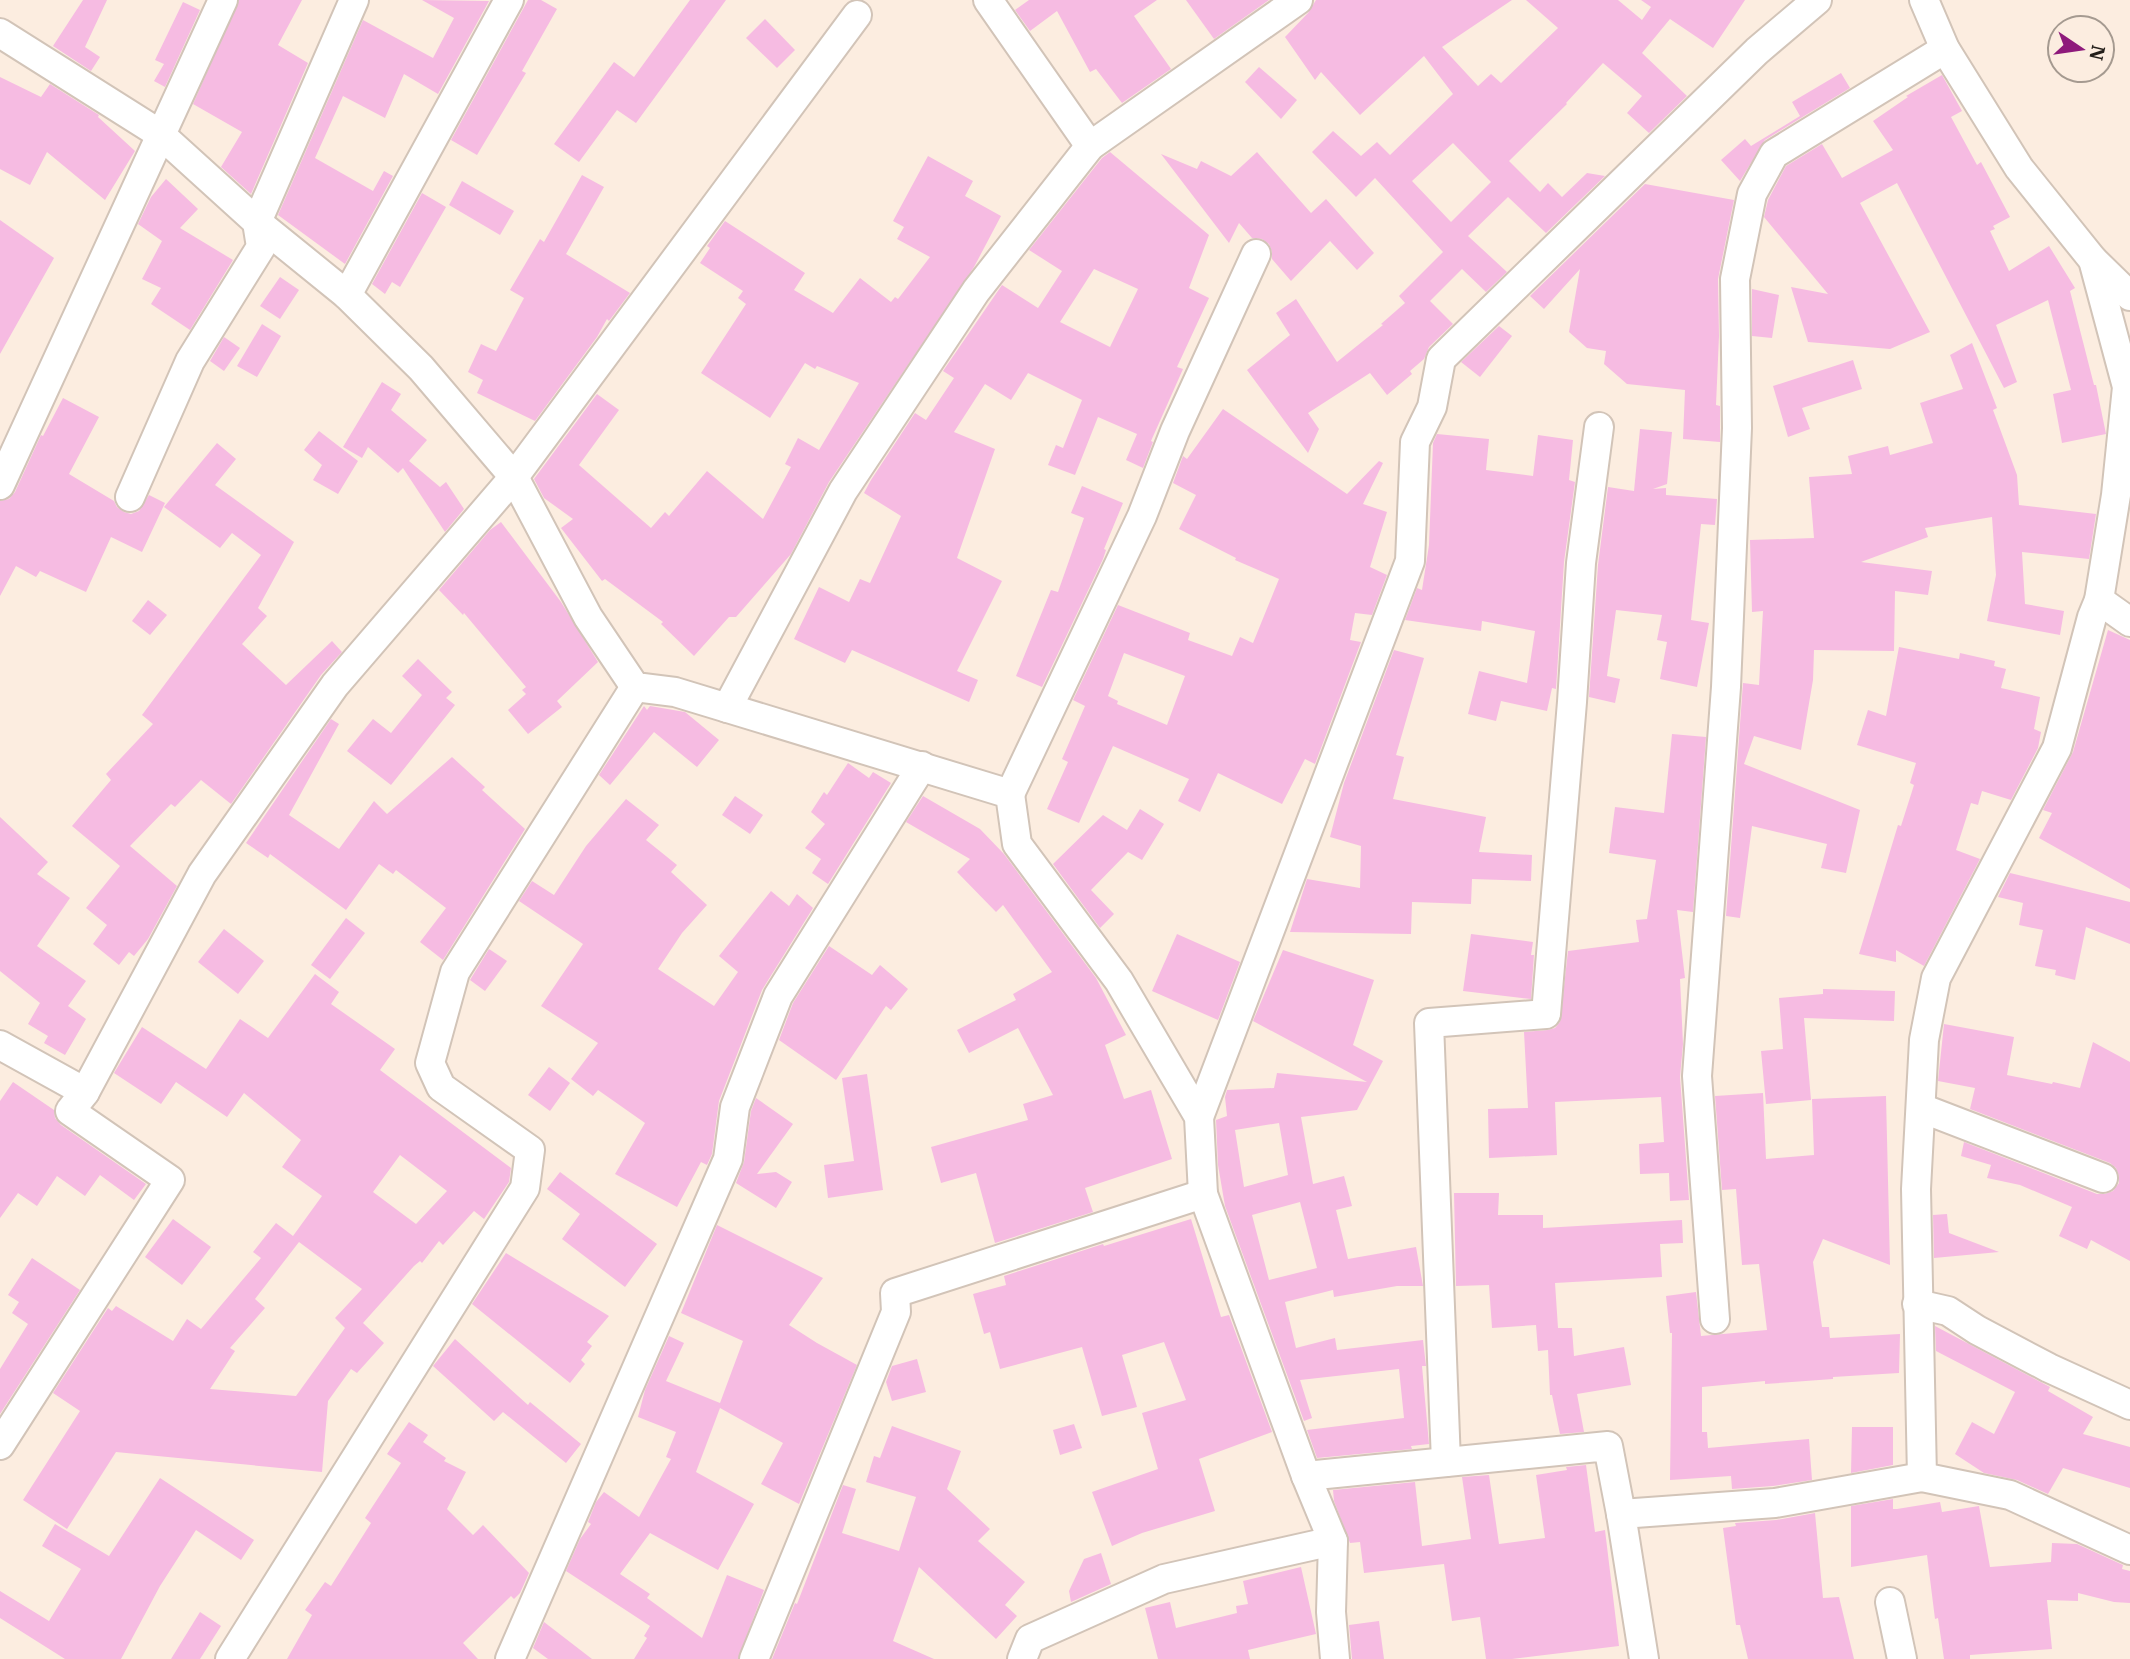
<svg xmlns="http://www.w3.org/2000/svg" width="2130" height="1659" font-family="'IBM Plex Serif',serif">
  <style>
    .building { fill: #f6bbe2; fill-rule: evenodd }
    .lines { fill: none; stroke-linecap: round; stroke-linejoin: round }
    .minor-casing { stroke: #d2c4b8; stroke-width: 32 }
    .minor { stroke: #fff; stroke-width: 28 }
  </style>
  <rect width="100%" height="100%" fill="#fcede0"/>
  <g class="building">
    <polygon points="83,0 107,0 85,47 100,57 91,71 53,46"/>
    <polygon points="239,0 302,0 278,45 308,63 251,194 221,167 242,132 193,104"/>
    <polygon points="422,0 489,1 438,94 404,74 385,118 343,96 315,158 373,191 384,171 393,176 345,264 278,215 363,20 433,58 454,18"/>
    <polygon points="528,0 541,0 557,9 522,71 526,73 477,155 451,140"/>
    <polygon points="690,0 726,0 636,123 617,110 579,162 554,144 614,62 634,77"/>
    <polygon points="1029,0 1157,0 1134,16 1171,69 1122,103 1096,69 1090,72 1057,11 1030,31 1015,10"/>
    <polygon points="1186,0 1269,0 1214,39"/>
    <path d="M 1316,0 L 1512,0 L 1442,47 L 1478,86 L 1491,74 L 1501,83 L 1558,28 L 1526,0 L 1618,0 L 1642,20 L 1651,7 L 1641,0 L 1745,0 L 1713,48 L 1670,19 L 1642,53 L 1687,96 L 1649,133 L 1627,113 L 1642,96 L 1603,63 L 1566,103 L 1567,104 L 1509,161 L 1540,192 L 1548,183 L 1562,197 L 1587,173 L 1605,176 L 1546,233 L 1508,197 L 1468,236 L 1507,272 L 1486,292 L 1462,269 L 1430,301 L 1453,324 L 1429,347 L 1424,359 L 1410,371 L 1412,374 L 1387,395 L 1370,373 L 1308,413 L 1319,429 L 1308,453 L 1247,370 L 1290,335 L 1276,313 L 1296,299 L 1337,362 L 1383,325 L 1381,324 L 1405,303 L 1399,296 L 1443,252 L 1375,178 L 1356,197 L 1312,152 L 1333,131 L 1361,156 L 1377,142 L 1390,155 L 1453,94 L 1424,56 L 1360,115 L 1321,72 L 1315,80 L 1285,37 L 1308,13 ZM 1453,143 L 1491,182 L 1451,222 L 1412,181 Z"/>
    <polygon points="183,2 200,10 165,87 154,81 164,64 155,60"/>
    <polygon points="765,19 795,50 777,68 746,38"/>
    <polygon points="1259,67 1297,100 1281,119 1245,82"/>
    <polygon points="1841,73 1850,88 1765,140 1740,181 1721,160 1745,139 1751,146 1800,116 1792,102"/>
    <polygon points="1942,75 1962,111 1951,117 1977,165 1981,162 2010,217 1993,226 1995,229 1990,231 2009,271 2049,246 2075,288 2070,291 2094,385 2096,385 2106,434 2062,443 2053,394 2071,390 2048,300 1996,325 2017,382 2004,388 1897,183 1860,203 1930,332 1890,349 1808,342 1791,287 1828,294 1764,217 1768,200 1786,166 1822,144 1842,178 1893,150 1873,121 1908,97 1906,96"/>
    <polygon points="0,77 41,97 50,84 99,115 98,117 135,151 105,200 47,152 30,185 0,169"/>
    <path d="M 1110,152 L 1209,235 L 1189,288 L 1209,298 L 1177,367 L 1183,369 L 1151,441 L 1153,442 L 1143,468 L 1126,460 L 1137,434 L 1098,417 L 1075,475 L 1048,465 L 1056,445 L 1063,448 L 1082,400 L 1028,373 L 1011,400 L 985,384 L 954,432 L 995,449 L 957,558 L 1002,581 L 957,671 L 978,680 L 969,702 L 852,650 L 845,663 L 794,639 L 819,587 L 849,602 L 860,579 L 870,583 L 901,516 L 864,493 L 871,480 L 915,413 L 926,420 L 954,378 L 943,371 L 1002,285 L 1038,308 L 1062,271 L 1029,250 L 1102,158 ZM 1094,269 L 1138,289 L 1110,347 L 1060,322 Z"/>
    <polygon points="1257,152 1311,213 1326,199 1374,253 1357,270 1330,241 1291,281 1272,259 1272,252 1269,244 1262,239 1252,238 1239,223 1229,243 1161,154 1197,169 1201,161 1231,176"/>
    <polygon points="928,156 973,181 965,196 1001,216 974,267 829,482 791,554 736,617 729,617 694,656 661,624 663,622 605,579 602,581 561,528 573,519 544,498 534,479 597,394 619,410 579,465 651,528 665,512 669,516 707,471 763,519 791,467 785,464 798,438 819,450 859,383 817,366 815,369 805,363 770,418 701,373 746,304 738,298 743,291 700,263 710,248 707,246 725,221 805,273 794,290 833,313 860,278 891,302 895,297 898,299 930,257 897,239 904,227 893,221"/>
    <polygon points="582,175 604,187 566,254 630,293 609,321 607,319 597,337 535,421 477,393 483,380 468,372 481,344 496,351 524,298 510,290 540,239 544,242"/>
    <polygon points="166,179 198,209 180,228 233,260 190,330 151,304 161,288 142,279 162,241 138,224 151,197"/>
    <polygon points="462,181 514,211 500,235 449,205"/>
    <polygon points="1645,184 1734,200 1718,279 1719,336 1716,405 1720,406 1720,442 1683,439 1685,390 1627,384 1604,364 1606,351 1587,348 1569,332 1580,269 1544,309 1530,296"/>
    <polygon points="422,193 446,207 400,287 392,282 385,294 372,284"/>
    <polygon points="0,220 54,258 0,354"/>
    <polygon points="280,277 299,290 280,319 260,306"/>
    <polygon points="1752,289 1779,295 1772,338 1752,336"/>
    <polygon points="262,324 281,336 257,377 237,366"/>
    <polygon points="1499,326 1512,336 1480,377 1461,362"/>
    <polygon points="224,337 240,348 224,371 210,361"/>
    <polygon points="1972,343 1997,408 1993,410 2017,475 2019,505 2096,514 2089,559 2022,552 2025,604 2064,611 2060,635 1987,621 1996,575 1992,517 1925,528 1928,537 1861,562 1932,571 1928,595 1895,591 1894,651 1814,650 1813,680 1801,750 1754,736 1744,764 1860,810 1846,873 1821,868 1827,844 1752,826 1740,918 1726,916 1743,683 1759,685 1763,611 1752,612 1750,540 1814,538 1809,477 1852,474 1848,456 1888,446 1890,455 1933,443 1920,403 1963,389 1950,355"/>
    <polygon points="1853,360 1862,389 1802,408 1810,429 1788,437 1773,386"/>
    <polygon points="382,382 401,394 391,410 427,440 409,461 440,487 446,482 464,509 445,532 403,468 398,473 368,447 362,458 343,447"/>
    <polygon points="63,398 99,417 69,474 114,501 117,507 124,512 131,514 139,511 149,495 165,503 142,552 111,537 86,592 40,571 36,577 16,566 0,596 0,501 9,499 15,492 41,435 43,436"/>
    <path d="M 1223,409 L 1347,494 L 1379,461 L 1383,463 L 1363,504 L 1387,512 L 1370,567 L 1387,575 L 1372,615 L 1355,613 L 1350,640 L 1361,642 L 1315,764 L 1305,759 L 1282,804 L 1218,773 L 1200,812 L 1178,801 L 1189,779 L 1113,746 L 1079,823 L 1047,809 L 1068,762 L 1062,759 L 1085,706 L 1073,700 L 1118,605 L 1190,633 L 1188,640 L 1232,656 L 1240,637 L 1253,643 L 1279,579 L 1235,560 L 1236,558 L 1179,529 L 1196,495 L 1173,483 L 1183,456 L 1187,459 ZM 1124,653 L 1185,676 L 1167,725 L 1117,704 L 1118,701 L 1108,696 Z"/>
    <polygon points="1640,429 1672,432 1667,484 1653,489 1666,488 1666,495 1717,499 1715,525 1701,524 1691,620 1709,623 1697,687 1660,679 1667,642 1657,640 1662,615 1616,610 1607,676 1620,679 1615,703 1589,697 1598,565 1608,487 1634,491"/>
    <polygon points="319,431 358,461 338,494 313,480 322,465 304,450"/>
    <polygon points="1437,434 1489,439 1486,470 1533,476 1538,435 1573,440 1569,480 1575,482 1564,562 1556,689 1552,688 1547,711 1501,701 1496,721 1468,714 1479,671 1527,683 1535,631 1482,621 1481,631 1405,620 1417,588 1422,590 1429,545 1433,443"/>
    <polygon points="217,443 236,459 215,485 294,542 258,608 267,616 242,644 286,685 332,641 342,652 321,675 231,804 201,780 175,807 171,804 130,846 177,886 148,939 134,956 129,952 119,965 93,944 107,925 86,908 120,866 72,826 111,780 106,774 153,724 142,715 261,555 232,533 220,548 164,507"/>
    <polygon points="1082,486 1123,503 1104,549 1106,550 1103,559 1042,687 1016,676 1051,590 1058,592 1084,518 1071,513"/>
    <polygon points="501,522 561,602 598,662 557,701 562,707 528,734 508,710 526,694 522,690 526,687 464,613 463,615 439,590 490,530"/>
    <polygon points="148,600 167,615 150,635 132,621"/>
    <polygon points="2108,630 2130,640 2130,889 2039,838 2052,813 2043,810 2073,752"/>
    <polygon points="1899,647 1959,659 1960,653 1995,661 1994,666 2006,669 2001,688 2040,697 2034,729 2041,732 2038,748 2011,800 1982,791 1978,805 1971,803 1956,850 1980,859 1924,966 1896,950 1896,962 1859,954 1898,825 1901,826 1914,785 1910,783 1916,763 1857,745 1868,710 1886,716"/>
    <polygon points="1394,650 1424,658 1396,755 1404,757 1393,799 1486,817 1479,852 1532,855 1531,881 1472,879 1471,904 1412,902 1411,934 1290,932 1307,879 1360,888 1361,846 1330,837 1344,783"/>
    <polygon points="418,659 452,692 446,698 455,705 391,785 347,751 373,719 391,733 422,695 402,676"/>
    <polygon points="644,706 647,710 650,706 685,712 719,740 697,767 654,732 610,785 599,775"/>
    <polygon points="331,719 339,724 289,815 339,849 374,801 387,814 452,757 485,787 482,790 525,829 443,960 420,942 446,908 396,870 393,874 379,864 346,910 270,854 268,858 246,843"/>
    <polygon points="1672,734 1706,737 1693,912 1677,910 1685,978 1680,979 1683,1044 1680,1077 1689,1200 1670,1201 1669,1173 1640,1174 1639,1144 1664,1142 1661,1097 1555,1102 1557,1155 1489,1158 1488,1109 1528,1108 1524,1032 1548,1030 1555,1028 1560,1022 1568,951 1639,942 1636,920 1647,919 1656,860 1609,853 1615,807 1664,813"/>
    <polygon points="848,763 869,778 873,772 891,783 828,884 812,873 821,859 805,848 825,824 811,812 824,792 827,795"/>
    <polygon points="735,796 763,815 750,834 722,815"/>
    <polygon points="923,796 980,829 1004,854 1096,978 1126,1035 1105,1045 1124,1099 1151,1090 1172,1159 1085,1188 1093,1212 995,1243 976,1173 941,1183 931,1147 1028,1120 1023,1104 1053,1095 1018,1028 969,1053 957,1030 1016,1000 1013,994 1052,972 1003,905 996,912 957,872 970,859 906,822"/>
    <polygon points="626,799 659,825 646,840 677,865 671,872 707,905 682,933 658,969 714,1006 738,972 719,956 771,891 789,906 797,894 813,908 762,990 719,1101 712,1154 707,1165 701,1162 677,1207 615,1174 645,1123 598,1090 593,1096 571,1079 598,1043 541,1006 583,944 519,901 532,881 554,895 586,846"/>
    <polygon points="1140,809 1164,824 1142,860 1128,852 1091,890 1114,914 1100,928 1053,864 1103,815 1127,830"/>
    <polygon points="0,817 48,862 37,874 70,898 37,946 86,981 68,1006 86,1019 65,1055 44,1043 48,1036 28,1024 40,1003 0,971"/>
    <polygon points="2010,873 2130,902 2130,944 2086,927 2075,980 2055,975 2056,970 2035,966 2043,930 2019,925 2023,903 1998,897"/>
    <polygon points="346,918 365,933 330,979 311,965"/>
    <polygon points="224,929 264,961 238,994 198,962"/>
    <polygon points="1177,934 1240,962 1218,1020 1152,991"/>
    <polygon points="1471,934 1533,942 1531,955 1534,955 1531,999 1463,991"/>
    <polygon points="829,946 872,975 880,965 908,989 891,1010 886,1006 836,1080 779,1040 793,1003"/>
    <polygon points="489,949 507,961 485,991 470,980"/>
    <path d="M 1283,950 L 1374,980 L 1353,1045 L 1383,1061 L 1357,1110 L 1301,1117 L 1313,1184 L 1344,1176 L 1352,1206 L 1336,1210 L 1348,1259 L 1416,1247 L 1423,1286 L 1397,1286 L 1334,1297 L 1333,1290 L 1285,1302 L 1296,1348 L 1335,1338 L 1337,1350 L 1423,1340 L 1426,1366 L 1422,1366 L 1429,1444 L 1411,1446 L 1412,1449 L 1317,1458 L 1307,1430 L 1404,1418 L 1399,1369 L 1300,1380 L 1312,1418 L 1304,1421 L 1225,1206 L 1218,1165 L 1216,1120 L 1227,1116 L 1225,1097 L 1227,1090 L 1274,1088 L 1277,1073 L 1367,1082 L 1253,1021 ZM 1279,1123 L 1288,1175 L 1244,1187 L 1235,1130 ZM 1300,1202 L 1317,1268 L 1269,1280 L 1252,1215 Z"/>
    <path d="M 315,974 L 339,992 L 331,1004 L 395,1049 L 380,1070 L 511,1168 L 509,1182 L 484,1219 L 474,1211 L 443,1245 L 439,1241 L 422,1263 L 420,1261 L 414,1266 L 363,1323 L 384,1343 L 357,1373 L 351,1369 L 328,1401 L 322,1472 L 116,1452 L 67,1529 L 23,1500 L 80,1411 L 53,1393 L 108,1308 L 112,1311 L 116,1306 L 173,1341 L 187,1319 L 201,1329 L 261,1258 L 253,1252 L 276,1223 L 293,1236 L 322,1196 L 282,1167 L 301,1140 L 244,1093 L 227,1117 L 176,1082 L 161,1104 L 114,1073 L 142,1027 L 206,1069 L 240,1019 L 268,1038 ZM 400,1155 L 447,1191 L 416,1224 L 373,1192 ZM 299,1242 L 362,1289 L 335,1318 L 345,1328 L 296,1396 L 210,1389 L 235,1351 L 230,1348 L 265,1308 L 255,1299 Z"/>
    <polygon points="1823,989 1895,991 1894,1021 1804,1018 1811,1100 1766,1104 1761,1051 1783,1049 1779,998 1823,994"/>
    <polygon points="1944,1024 2014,1037 2007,1075 2052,1084 2053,1082 2080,1088 2093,1042 2130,1062 2130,1261 2091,1240 2087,1249 2059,1236 2072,1207 2020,1185 1987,1178 1991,1165 1961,1156 1964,1142 2097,1194 2105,1194 2113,1191 2119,1183 2119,1176 2116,1168 2110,1163 1970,1109 1975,1088 1938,1081"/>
    <polygon points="549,1067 570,1083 550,1111 528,1095"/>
    <polygon points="867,1074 883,1190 828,1198 824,1165 854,1161 842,1078"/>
    <polygon points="13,1082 54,1110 55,1118 61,1125 146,1184 134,1200 100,1175 85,1196 57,1176 37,1206 18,1193 0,1218 0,1101"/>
    <polygon points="1763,1093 1766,1159 1814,1155 1812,1099 1886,1096 1890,1265 1823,1239 1813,1262 1822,1327 1829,1327 1830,1338 1900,1334 1899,1373 1833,1377 1833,1379 1765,1384 1765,1381 1702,1387 1702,1432 1707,1432 1708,1448 1809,1439 1812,1480 1773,1486 1732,1489 1731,1476 1670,1480 1672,1333 1670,1333 1666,1296 1696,1292 1701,1336 1767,1330 1759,1264 1742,1265 1736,1189 1722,1190 1715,1096"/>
    <polygon points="756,1098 793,1124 757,1174 776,1172 792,1182 776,1208 736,1183 744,1162 751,1111"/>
    <polygon points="560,1172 657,1244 625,1287 562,1239 580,1214 547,1189"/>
    <polygon points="1454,1193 1499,1193 1498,1215 1543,1215 1543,1228 1682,1220 1683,1243 1660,1244 1662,1277 1555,1283 1558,1328 1572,1328 1574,1356 1624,1347 1631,1385 1577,1394 1584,1432 1560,1434 1552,1395 1550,1395 1548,1350 1538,1351 1536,1325 1492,1328 1489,1285 1456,1286"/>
    <polygon points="1947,1214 1949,1233 1999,1252 1934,1258 1933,1215"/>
    <polygon points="173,1219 211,1247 182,1285 145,1257"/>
    <polygon points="1191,1219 1221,1317 1229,1315 1272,1432 1199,1459 1215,1511 1142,1533 1112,1546 1092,1492 1158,1469 1142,1413 1186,1400 1164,1342 1122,1355 1137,1407 1102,1416 1082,1347 1000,1369 990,1332 984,1334 973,1294 1006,1285 1004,1276 1103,1244 1104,1246"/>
    <polygon points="717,1225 823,1278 789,1325 817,1343 857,1365 799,1504 761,1484 783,1443 720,1408 696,1472 754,1504 718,1570 650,1533 620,1574 650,1594 647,1598 702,1638 727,1575 764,1590 738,1659 634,1659 647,1638 644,1636 650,1626 566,1571 580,1539 591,1524 588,1522 596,1502 604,1492 639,1517 671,1459 666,1457 676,1432 638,1417 645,1390 669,1336 684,1343 666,1381 720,1403 743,1341 681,1313"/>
    <polygon points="506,1253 609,1316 587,1342 592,1346 581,1360 585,1364 570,1383 472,1304"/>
    <polygon points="32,1258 80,1290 0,1414 0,1369 28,1324 12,1313 19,1302 8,1295"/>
    <polygon points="1935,1326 2050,1387 2048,1391 2093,1417 2083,1434 2130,1447 2130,1488 2063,1468 2048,1494 2017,1480 1984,1473 1955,1454 1972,1422 1994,1434 2015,1392 1936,1351"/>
    <polygon points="455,1339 528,1405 530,1402 581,1444 566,1463 503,1412 494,1421 433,1366"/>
    <polygon points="917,1359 926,1392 892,1401 886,1382 892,1366"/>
    <polygon points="409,1422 428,1435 423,1442 446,1458 444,1461 466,1472 447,1509 473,1535 483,1525 529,1573 520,1593 514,1599 511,1596 463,1643 478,1659 287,1659 312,1615 305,1610 325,1582 331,1586 371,1523 365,1518 401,1463 387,1454"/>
    <polygon points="1074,1424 1082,1448 1060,1455 1053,1430"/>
    <polygon points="892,1426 961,1451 947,1489 990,1529 978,1541 1025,1582 1005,1605 1017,1616 996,1639 919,1567 893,1641 934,1659 772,1659 795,1603 797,1604 843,1485 856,1489 842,1533 899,1551 916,1497 866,1482 874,1456 880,1458"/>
    <polygon points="1852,1427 1893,1427 1893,1465 1851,1473"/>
    <polygon points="1586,1465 1595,1532 1605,1530 1619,1646 1512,1659 1486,1659 1480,1617 1452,1621 1444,1564 1364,1573 1360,1542 1350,1543 1334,1501 1333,1490 1415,1482 1422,1546 1471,1539 1462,1477 1489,1475 1499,1544 1545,1538 1536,1475 1567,1470 1566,1467"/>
    <polygon points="160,1478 254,1540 241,1560 196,1530 160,1586 121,1659 65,1659 0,1618 0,1591 49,1621 81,1569 42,1546 55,1524 109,1556"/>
    <polygon points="1893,1499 1893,1509 1897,1509 1940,1502 1942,1512 1979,1506 1990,1567 2051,1562 2052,1543 2077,1544 2123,1565 2122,1569 2130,1571 2130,1603 2114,1602 2078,1593 2078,1601 2047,1600 2052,1649 1970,1655 1970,1659 1944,1659 1938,1618 1935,1619 1927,1555 1851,1567 1851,1506"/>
    <polygon points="1815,1513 1823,1598 1839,1597 1854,1659 1748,1659 1740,1625 1736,1625 1723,1528 1736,1526 1735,1523 1776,1520"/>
    <polygon points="1101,1553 1111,1584 1071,1602 1069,1591 1084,1559"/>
    <polygon points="1301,1567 1316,1634 1248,1650 1250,1659 1158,1659 1145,1608 1170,1602 1176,1628 1237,1613 1236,1606 1248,1604 1243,1581"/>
    <polygon points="200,1612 221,1626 200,1659 171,1659"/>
    <polygon points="1379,1621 1384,1659 1352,1659 1349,1625"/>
    <polygon points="544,1622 592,1659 548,1659 533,1648"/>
  </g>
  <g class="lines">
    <defs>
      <g id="minor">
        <polyline points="988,0 1090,146"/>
        <polyline points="1924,0 1945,49 2019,168 2093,260 2127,387 2116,495 2099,600 2092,617 2057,748 1936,978 1924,1040 1916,1189 1922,1477 2010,1495 2130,1550"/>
        <polyline points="0,33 160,134 257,222 347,295 421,368 514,477 588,617 635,687 675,692 1010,794 1017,844 1119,981 1199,1117 1203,1194 1306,1476 1333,1541 1331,1612 1335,1659"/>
        <polyline points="2093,260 2130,296"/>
        <polyline points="347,295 509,0"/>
        <polyline points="0,485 223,0"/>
        <polyline points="130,497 190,361 261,247 257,222 354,0"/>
        <polyline points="2099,600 2130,622"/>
        <polyline points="727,708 843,491 976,291 1090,146 1298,0"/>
        <polyline points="1010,794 1142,516 1175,431 1256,254"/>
        <polyline points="0,1045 85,1092"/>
        <polyline points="1921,1108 2103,1178"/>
        <polyline points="1199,1117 1410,561 1415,442 1432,407 1441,359 1757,51 1817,0"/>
        <polyline points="1917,1304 1948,1311 1977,1330 2049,1368 2130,1405"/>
        <polyline points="1715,1319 1697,1076 1726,687 1737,428 1735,279 1752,194 1774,154 1945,49"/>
        <polyline points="0,1445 170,1180 70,1111 85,1092 202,874 335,685 514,477 857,15"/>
        <polyline points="1446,1462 1429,1023 1546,1014 1572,702 1581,563 1599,427"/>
        <polyline points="1306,1476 1608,1446 1621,1514"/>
        <polyline points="1890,1602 1902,1659"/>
        <polyline points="230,1659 525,1188 530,1150 441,1087 430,1063 455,972 635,687"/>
        <polyline points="510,1659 728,1159 735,1107 778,996 922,766"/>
        <polyline points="754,1659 896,1312 895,1293 1203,1194"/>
        <polyline points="1022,1659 1030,1639 1164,1579 1333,1541"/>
        <polyline points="1644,1659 1621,1514 1775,1503 1922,1477"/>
      </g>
    </defs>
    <use href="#minor" class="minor-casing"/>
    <use href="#minor" class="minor"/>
  </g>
  <g transform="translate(2081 49) rotate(103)"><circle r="33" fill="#fcede0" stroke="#a59a90" stroke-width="2"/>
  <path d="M0-5L12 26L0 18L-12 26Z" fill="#8e1a7b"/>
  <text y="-10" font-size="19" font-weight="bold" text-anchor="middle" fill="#231e19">N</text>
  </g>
</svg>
